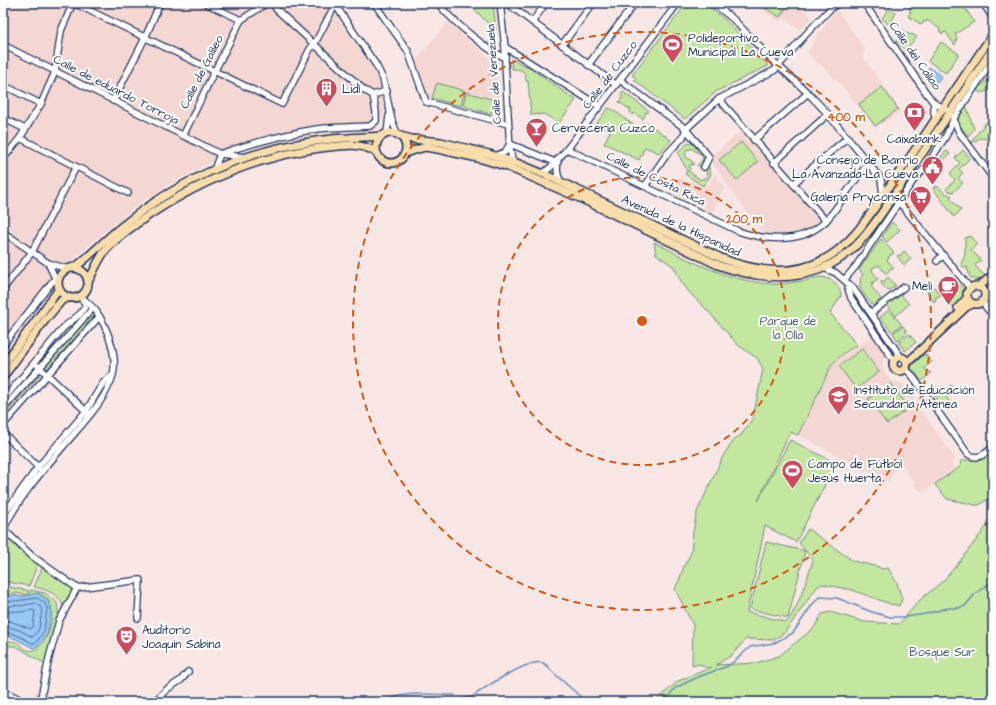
<svg xmlns="http://www.w3.org/2000/svg" width="996" height="705" font-family="'Architects Daughter',sans-serif">
  <style>
    .built { fill: #f4d6d2 }
    .green { fill: #c4e7a0; stroke: #708b7f }
    .water { fill: #97c8f3; stroke: #658bb7 }
    .lines { fill: none; stroke-linecap: round; stroke-linejoin: round }
    .shore { stroke: #4d6c9a; stroke-width: 1 }
    .stream { stroke: #658bb7; stroke-width: 1.5 }
    .minor-casing { stroke: #1b2f5e; stroke-width: 8 }
    .major-casing { stroke: #1b2f5e; stroke-width: 10 }
    .minor { stroke: #fff; stroke-width: 5.5 }
    .major { stroke: #f9deab; stroke-width: 7 }
    .ring { fill: none; stroke: #de5710; stroke-width: 2; stroke-dasharray: 7 5 }
    .labels { text-anchor: middle; dominant-baseline: central; stroke-width: 4; stroke-linejoin: round; paint-order: stroke }
    .poi-label { font-size: 12px; fill: #1b2f5e; stroke: #fff; text-anchor: start }
    .street-label { font-size: 12px; fill: #1b2f5e; stroke: #fff }
    .park-label { font-size: 12px; fill: #455d6e; stroke: #fff }
    .centre { fill: #de5710; stroke: #fff; stroke-width: 2 }
    .ring-label { font-size: 12px; text-anchor: middle; font-weight: bold; fill: #de5710; stroke: #fff; stroke-width: 4; stroke-linejoin: round; paint-order: stroke }
  </style>
  <rect width="100%" height="100%" fill="#f8e7e5"/>
  <filter id="ink" filterUnits="userSpaceOnUse"><feTurbulence type="fractalNoise" baseFrequency=".025" numOctaves="2"/><feDisplacementMap in="SourceGraphic" scale="8" xChannelSelector="R" yChannelSelector="G"/><feConvolveMatrix kernelMatrix="1 2 1 2 8 2 1 2 1" color-interpolation-filters="sRGB"/></filter>
  <g filter="url(#ink)">
    <g class="built">
      <polygon points="3,3 326,3 339,20 372,67 381,85 384,112 379,126 371,131 334,132 302,136 267,143 215,160 161,189 133,208 59,271 48,293 3,352 3,247 13,232 3,224 3,146 13,150 43,106 59,71 3,43"/>
      <polygon points="519,3 543,3 534,14"/>
      <polygon points="755,3 798,3 812,18 800,30 782,17 779,22"/>
      <polygon points="838,11 866,51 862,55 901,111 876,128 841,85 830,73 807,53 820,31 822,31 822,29 826,25 825,23 832,15"/>
      <polygon points="448,22 496,64 500,116 428,98 422,76 416,60"/>
      <polygon points="3,50 53,73 41,100 9,146 3,143"/>
      <polygon points="741,131 817,218 817,222 810,227 798,232 785,235 768,235 759,227 728,186 710,158"/>
      <polygon points="715,174 724,188 712,214 669,194 680,178 688,182 692,180 703,188 706,187"/>
      <polygon points="874,335 888,355 884,357 882,364 885,374 892,381 902,383 956,460 951,463 954,470 925,491 920,491 899,460 888,481 798,435 832,364"/>
    </g>
    <g class="green">
      <polygon points="469,3 493,3 496,31 492,28"/>
      <path d="M 687,3 C 692,3 698,2 702,4 C 726,14 748,47 768,65 L 768,66 L 717,91 L 685,119 L 634,80 L 636,78 L 632,75 Z"/>
      <polygon points="769,3 789,3 780,17 765,8"/>
      <polygon points="903,3 962,3 974,22 955,34 957,38 955,45 945,31 943,34 939,31 940,29 927,20 926,22 924,21 922,25 908,16 911,12 909,11 911,9"/>
      <polygon points="889,9 896,13 889,25 882,18"/>
      <polygon points="904,31 910,35 912,34 917,37 905,50 896,41"/>
      <polygon points="941,42 959,54 946,73 928,61"/>
      <path d="M 511,59 L 528,67 L 576,100 L 559,123 L 544,114 L 531,115 L 528,81 L 526,81 C 526,71 522,69 512,69 Z"/>
      <polygon points="988,78 992,90 980,93 977,90 980,85 983,85"/>
      <polygon points="437,83 465,91 461,106 432,98"/>
      <polygon points="882,87 898,109 875,126 859,104"/>
      <polygon points="466,92 494,100 491,114 463,106"/>
      <polygon points="623,92 649,111 647,113 646,112 643,119 634,113 632,115 630,113 631,110 619,102 623,97 620,95"/>
      <polygon points="966,105 974,129 968,136 958,123 958,120"/>
      <polygon points="608,108 612,109 640,130 642,128 644,128 648,123 671,140 659,153 645,147 639,160 606,144 604,144 610,131 596,124"/>
      <polygon points="987,121 992,136 987,139 980,138 972,143 971,142"/>
      <polygon points="741,142 758,162 737,180 719,160"/>
      <polygon points="691,143 706,157 700,167 697,165 703,160 702,159 703,156 691,148 689,150 687,149 685,152 686,154 685,156 694,163 693,165 691,164 689,167 690,169 688,171 701,180 703,178 704,179 707,175 706,174 707,172 703,169 707,164 708,165 711,174 703,186 685,174 687,171 678,153 687,144"/>
      <polygon points="963,150 970,158 959,169 963,173 958,178 963,183 953,192 949,191 946,189 955,180 950,173 960,163 955,158"/>
      <polygon points="947,151 950,154 939,164 945,170 936,178 931,172 944,153"/>
      <polygon points="937,186 945,193 952,196 950,198 961,210 954,217 933,188"/>
      <polygon points="892,222 900,230 887,242 882,237"/>
      <path d="M 970,236 L 977,244 L 971,250 L 981,260 L 975,266 L 985,276 C 980,281 975,280 970,277 L 967,267 L 964,268 L 961,264 L 965,255 L 965,238 Z"/>
      <path d="M 881,239 L 894,253 L 888,257 L 889,258 L 887,260 L 894,268 L 892,270 L 891,268 L 886,274 L 879,265 L 872,268 L 873,269 L 872,271 L 878,279 L 872,283 L 873,284 L 871,286 L 881,299 L 873,306 C 864,294 855,288 863,274 L 859,270 Z"/>
      <path d="M 654,242 C 692,262 732,283 776,284 C 785,284 795,282 804,281 C 809,280 816,277 821,277 C 832,278 841,285 841,296 L 830,313 L 857,345 L 844,353 L 832,364 L 798,435 L 790,432 L 758,501 L 790,440 L 836,463 L 796,542 L 765,526 L 747,612 L 786,622 C 797,613 808,575 813,560 L 799,543 L 808,529 L 853,561 L 879,567 L 881,569 L 888,568 L 897,583 L 902,599 L 899,606 L 893,604 L 893,605 L 852,590 L 822,584 L 817,587 L 785,632 L 774,640 L 746,639 L 732,655 L 716,665 L 756,663 L 779,656 L 814,628 L 822,614 L 830,612 L 865,622 L 899,624 L 920,600 L 944,580 L 960,561 L 993,518 L 993,702 L 655,702 L 678,681 L 712,667 L 707,668 L 699,664 L 692,666 L 693,625 L 675,589 L 680,578 L 684,566 L 691,553 L 693,532 L 697,512 L 704,497 L 724,454 L 735,439 L 742,434 L 753,418 L 763,369 L 758,359 L 738,345 L 707,310 L 690,293 L 682,283 L 674,267 L 656,254 Z"/>
      <polygon points="904,251 911,259 904,265 897,256 899,255 900,256"/>
      <polygon points="888,277 896,286 888,291 880,282 882,280 884,282"/>
      <polygon points="954,279 965,290 963,298 952,307 944,298 945,296 947,297 951,292 946,286"/>
      <polygon points="934,287 941,295 935,298 936,300 934,302 927,292"/>
      <polygon points="901,295 909,304 896,316 887,305"/>
      <polygon points="889,310 902,325 892,332 880,317"/>
      <polygon points="90,311 94,316 47,369 42,364"/>
      <polygon points="903,326 907,332 898,341 893,333"/>
      <polygon points="909,334 916,342 905,351 899,343"/>
      <polygon points="862,349 879,372 856,389 839,366"/>
      <polygon points="925,354 932,362 925,367 925,369 928,372 929,372 931,373 922,381 920,380 918,376 911,368 912,365"/>
      <polygon points="35,371 40,375 3,416 3,406"/>
      <polygon points="891,383 909,408 887,424 868,399"/>
      <polygon points="951,385 955,390 946,397 952,405 946,410 931,391 937,386 942,392"/>
      <path d="M 993,450 L 993,496 L 979,505 L 976,505 L 947,499 C 943,493 938,490 935,484 L 961,466 L 960,462 L 965,460 L 979,460 Z"/>
      <polygon points="4,533 19,550 38,563 29,586 8,582 3,583"/>
      <polygon points="766,542 805,551 788,618 750,609"/>
      <path d="M 43,566 L 74,588 L 67,599 L 65,605 L 63,607 C 62,595 45,589 34,587 Z"/>
      <polygon points="3,586 26,590 29,591 27,595 15,593 3,596"/>
      <path d="M 31,590 L 45,593 L 57,603 L 59,620 L 47,665 L 16,646 L 3,646 L 3,644 C 21,634 20,654 34,650 C 48,645 56,615 50,603 C 48,598 42,596 39,593 L 29,595 Z"/>
    </g>
    <g class="water">
      <polygon points="929,67 942,76 937,82 924,74"/>
      <polygon points="38,593 48,601 51,609 48,633 38,646 33,648 16,639 3,634 3,598 15,595 21,597"/>
    </g>
    <g class="lines">
      <g class="shore">
        <path d="M 3,602 C 15,601 25,600 37,598 L 45,603 L 47,609 L 44,631 L 36,643 L 32,643 L 17,635 L 3,631"/>
        <polyline points="3,607 15,605 21,606 35,603 40,606 42,610 39,629 33,637 19,630 3,625"/>
        <polyline points="3,613 14,611 22,612 33,610 35,611 33,627 31,629 10,621 3,619"/>
      </g>
      <g class="stream">
        <path d="M 465,698 L 472,697 C 484,688 529,658 543,663 C 548,665 550,670 554,673 C 564,683 576,692 586,702"/>
        <path d="M 383,702 C 404,690 431,695 455,695"/>
        <polyline points="664,702 675,688 698,677 728,666 737,659 750,647 774,643 793,633 812,605 819,597 837,598 872,612 890,617 906,617 925,614 948,608 959,608 965,606 975,594 984,587 993,582"/>
      </g>
      <defs>
        <g id="minor">
          <polyline points="74,3 282,104 310,49 314,45 335,5"/>
          <polyline points="205,3 241,20"/>
          <polyline points="273,3 276,9 364,90 373,95 387,91"/>
          <polyline points="334,3 376,65 383,79 392,121 398,135"/>
          <polyline points="374,3 408,51 426,102 508,124"/>
          <path d="M 438,3 C 448,17 488,52 505,57"/>
          <polyline points="500,3 505,47 505,63 510,149 512,159 514,162"/>
          <polyline points="507,3 616,85"/>
          <polyline points="713,3 733,19 772,60 808,93 828,114 881,179 883,195"/>
          <polyline points="864,3 927,94 934,103 946,109"/>
          <polyline points="983,3 993,18"/>
          <polyline points="532,22 546,3"/>
          <polyline points="3,45 220,154 245,157"/>
          <polyline points="562,45 593,3"/>
          <polyline points="505,47 599,106"/>
          <polyline points="588,65 635,3"/>
          <path d="M 620,80 L 686,129 C 693,139 702,147 709,157 L 704,167"/>
          <polyline points="3,85 41,104"/>
          <polyline points="719,99 826,221"/>
          <polyline points="113,101 145,38 160,3"/>
          <polyline points="934,103 934,113 936,120"/>
          <polyline points="953,117 959,132 993,178"/>
          <polyline points="3,118 25,129"/>
          <polyline points="387,133 389,116"/>
          <polyline points="183,136 214,72 241,20 267,3"/>
          <polyline points="20,138 128,193"/>
          <polyline points="754,140 808,93"/>
          <polyline points="510,144 555,162"/>
          <path d="M 567,149 L 738,231 C 764,240 798,244 821,225 C 828,220 834,211 839,204 C 848,190 858,176 868,164"/>
          <path d="M 222,153 C 253,143 285,134 317,129 C 335,127 352,127 370,126 L 376,121 L 376,112 L 373,95"/>
          <polyline points="495,156 505,152 510,144"/>
          <polyline points="3,159 20,138 41,104 55,72 61,31 73,3"/>
          <path d="M 558,159 C 557,168 556,174 561,182"/>
          <polyline points="774,163 828,114"/>
          <polyline points="214,170 220,154"/>
          <polyline points="542,174 551,167 567,149 678,3"/>
          <polyline points="793,184 848,137"/>
          <polyline points="645,186 667,154 683,137 686,129 719,99 775,70 807,33 829,10 838,3"/>
          <polyline points="899,202 970,288"/>
          <polyline points="3,232 48,263 68,269"/>
          <polyline points="937,261 943,255"/>
          <polyline points="48,263 58,284"/>
          <polyline points="824,268 836,273 853,288 901,357"/>
          <polyline points="845,279 856,266 915,178 925,168 946,136 954,118 993,60"/>
          <polyline points="849,284 848,288 851,298 894,361"/>
          <polyline points="3,289 32,252 76,167"/>
          <polyline points="983,301 985,306 993,316"/>
          <polyline points="871,313 904,287"/>
          <polyline points="3,345 52,282 60,275"/>
          <polyline points="38,366 88,413"/>
          <path d="M 905,369 L 911,374 L 968,454 C 978,461 985,454 993,447"/>
          <polyline points="3,400 64,327 80,314 85,307 85,303 82,299"/>
          <polyline points="3,409 93,308"/>
          <polyline points="3,425 99,317"/>
          <polyline points="3,433 39,468"/>
          <polyline points="3,515 38,467 86,411 103,383 110,377"/>
          <polyline points="3,529 32,556 77,588 140,580 138,618"/>
          <path d="M 3,530 C 18,498 44,469 67,442 C 83,423 106,400 113,375 C 118,355 107,327 96,311 C 92,306 86,301 81,297"/>
          <polyline points="3,691 26,702"/>
          <polyline points="40,702 49,658 59,621 77,588"/>
          <polyline points="142,702 157,699 166,690 181,680 188,672"/>
        </g>
        <g id="major">
          <circle cx="391" cy="148" r="15"/>
          <path d="M 400,136 L 412,139 L 441,142 L 489,154 L 514,162 L 546,175 L 721,258 C 753,271 791,277 823,260 C 851,245 867,219 884,194 C 895,178 906,163 917,147 C 942,109 968,71 993,34"/>
          <path d="M 405,153 L 425,147 L 438,149 L 482,159 L 508,167 L 584,200 L 718,265 C 771,284 824,283 863,238 C 880,218 894,194 910,171 C 938,131 965,90 993,48"/>
          <path d="M 73,267 L 78,265 C 93,253 106,239 121,227 C 174,183 241,152 309,142 C 322,140 335,138 348,138 C 359,137 370,137 382,136"/>
          <circle cx="73" cy="283" r="15"/>
          <path d="M 89,280 C 94,271 98,260 105,251 C 118,236 136,224 152,213 C 203,180 260,156 320,148 C 340,146 358,141 376,152"/>
          <circle cx="976" cy="295" r="9"/>
          <polyline points="978,287 993,275"/>
          <polyline points="958,308 967,298"/>
          <circle cx="900" cy="364" r="7"/>
          <polyline points="907,363 966,307 972,304"/>
          <polyline points="3,365 59,289"/>
          <polyline points="3,377 46,319 62,300 68,298"/>
        </g>
      </defs>
      <use href="#minor" class="minor-casing"/>
      <use href="#major" class="major-casing"/>
      <use href="#minor" class="minor"/>
      <use href="#major" class="major"/>
    </g>
  </g>
  <g class="ring">
    <circle cx="642" cy="321" r="144"/>
    <circle cx="642" cy="321" r="289"/>
  </g>
  <defs>
    <symbol id="stadium-pin" viewBox="-11 -11 22 30"><path d="M0 17L-7.5 6A9.5 9.5 0 1 1 7.5 6Z" fill="#d1495b" stroke="#fff"/><path d="M0-5a6.5 5 0 1 0 0 10a6.5 5 0 1 0 0-10ZM-3.5-1.8h7v3.6h-7Z" fill="#fff"/></symbol>
    <symbol id="building-pin" viewBox="-11 -11 22 30"><path d="M0 17L-7.5 6A9.5 9.5 0 1 1 7.5 6Z" fill="#d1495b" stroke="#fff"/><path d="M-4-6H4V6H1V3H-1V6H-4ZM-2.5-4.3h1.7v1.8h-1.7ZM.8-4.3h1.7v1.8H.8ZM-2.5-1h1.7V.8h-1.7ZM.8-1h1.7V.8H.8Z" fill="#fff"/></symbol>
    <symbol id="bank-pin" viewBox="-11 -11 22 30"><path d="M0 17L-7.5 6A9.5 9.5 0 1 1 7.5 6Z" fill="#d1495b" stroke="#fff"/><path d="M-6-4H6V4H-6ZM0-2.3a2.3 2.3 0 1 0 0 4.6a2.3 2.3 0 1 0 0-4.6Z" fill="#fff"/></symbol>
    <symbol id="bar-pin" viewBox="-11 -11 22 30"><path d="M0 17L-7.5 6A9.5 9.5 0 1 1 7.5 6Z" fill="#d1495b" stroke="#fff"/><path d="M-6-5H6L.8 .8V4.5H3.5V6h-7V4.5H-.8V.8Z" fill="#fff"/></symbol>
    <symbol id="civic-pin" viewBox="-11 -11 22 30"><path d="M0 17L-7.5 6A9.5 9.5 0 1 1 7.5 6Z" fill="#d1495b" stroke="#fff"/><path d="M-.6-6.5H3V-4.5H.6V-3L4-1V1h2V6H-6V1h2V-1L-.6-3ZM-1.2 2.5V6h2.4V2.5Z" fill="#fff"/></symbol>
    <symbol id="supermarket-pin" viewBox="-11 -11 22 30"><path d="M0 17L-7.5 6A9.5 9.5 0 1 1 7.5 6Z" fill="#d1495b" stroke="#fff"/><path d="M-6-5.5h2.5l.6 2H6L4.5 2H-2.5L-4.4-4H-6ZM-1.5 3.2a1.3 1.3 0 1 0 .1 0ZM3 3.2a1.3 1.3 0 1 0 .1 0Z" fill="#fff"/></symbol>
    <symbol id="cafe-pin" viewBox="-11 -11 22 30"><path d="M0 17L-7.5 6A9.5 9.5 0 1 1 7.5 6Z" fill="#d1495b" stroke="#fff"/><path d="M-5.5-4.5H6V0H3Q3 3.5 0 3.5H-2.5Q-5.5 3.5-5.5 0ZM3-3.2v2h1.7v-2ZM-6 4.5H4V6H-6Z" fill="#fff"/></symbol>
    <symbol id="school-pin" viewBox="-11 -11 22 30"><path d="M0 17L-7.5 6A9.5 9.5 0 1 1 7.5 6Z" fill="#d1495b" stroke="#fff"/><path d="M0-5L7-2L0 1L-7-2ZM-4 1L0 2.5L4 1V4Q0 6-4 4Z" fill="#fff"/></symbol>
    <symbol id="theatre-pin" viewBox="-11 -11 22 30"><path d="M0 17L-7.5 6A9.5 9.5 0 1 1 7.5 6Z" fill="#d1495b" stroke="#fff"/><path d="M-5-5.5Q0-4 5-5.5V0Q5 5 0 6Q-5 5-5 0ZM-3.3-2.5H-1v1.5H-3.3ZM1-2.5H3.3v1.5H1ZM-2.8 1Q0 5.5 2.8 1Z" fill="#fff"/></symbol>
  </defs>
  <g fill-rule="evenodd">
    <use href="#stadium-pin" x="660" y="32" width="25" height="34"/>
    <use href="#building-pin" x="314" y="76" width="25" height="34"/>
    <use href="#bank-pin" x="902" y="100" width="25" height="34"/>
    <use href="#bar-pin" x="524" y="116" width="25" height="34"/>
    <use href="#civic-pin" x="920" y="154" width="25" height="34"/>
    <use href="#supermarket-pin" x="908" y="184" width="25" height="34"/>
    <use href="#cafe-pin" x="936" y="274" width="25" height="34"/>
    <use href="#school-pin" x="826" y="384" width="25" height="34"/>
    <use href="#stadium-pin" x="780" y="458" width="25" height="34"/>
    <use href="#theatre-pin" x="114" y="624" width="25" height="34"/>
  </g>
  <g class="labels">
    <g class="poi-label">
      <text x="688" y="38">Polideportivo<tspan x="688" dy="14">Municipal La Cueva</tspan></text>
      <text x="342" y="89">Lidl</text>
      <text x="552" y="128">Cervecería Cuzco</text>
      <text x="914" y="139" text-anchor="middle">Caixabank</text>
      <text x="918" y="160" text-anchor="end">Consejo de Barrio<tspan x="918" dy="14">La Avanzada-La Cueva</tspan></text>
      <text x="906" y="197" text-anchor="end">Galería Pryconsa</text>
      <text x="932" y="286" text-anchor="end">Meli</text>
      <text x="854" y="390">Instituto de Educación<tspan x="854" dy="14">Secundaria Atenea</tspan></text>
      <text x="808" y="464">Campo de Fútbol<tspan x="808" dy="14">Jesús Huerta</tspan></text>
      <text x="142" y="630">Auditorio<tspan x="142" dy="14">Joaquín Sabina</tspan></text>
    </g>
    <g class="street-label">
      <text transform="translate(915 56) rotate(55)">Calle del Callao</text>
      <text transform="translate(202 72) rotate(-63)">Calle de Galileo</text>
      <text transform="translate(494 74) rotate(-94)">Calle de Venezuela</text>
      <text transform="translate(610 75) rotate(-53)">Calle de Cuzco</text>
      <text transform="translate(116 90) rotate(27)">Calle de eduardo Torroja</text>
      <text transform="translate(656 179) rotate(26)">Calle de Costa Rica</text>
      <text transform="translate(681 226) rotate(25)">Avenida de la Hispanidad</text>
    </g>
    <g class="park-label">
      <text x="788" y="321">Parque de<tspan x="788" dy="14">la Olla</tspan></text>
      <text x="942" y="652">Bosque Sur</text>
    </g>
  </g>
  <circle cx="642" cy="321" r="6" class="centre"/>
  <g class="ring-label">
    <text x="846" y="121">400 m</text>
    <text x="744" y="223">200 m</text>
  </g>
  <rect width="996" height="705" fill="none" stroke="#fff" stroke-width="16"/>
  <rect x="8" y="8" width="980" height="689" fill="none" stroke="#1b2f5e" stroke-width="1.5" filter="url(#ink)"/>
</svg>
